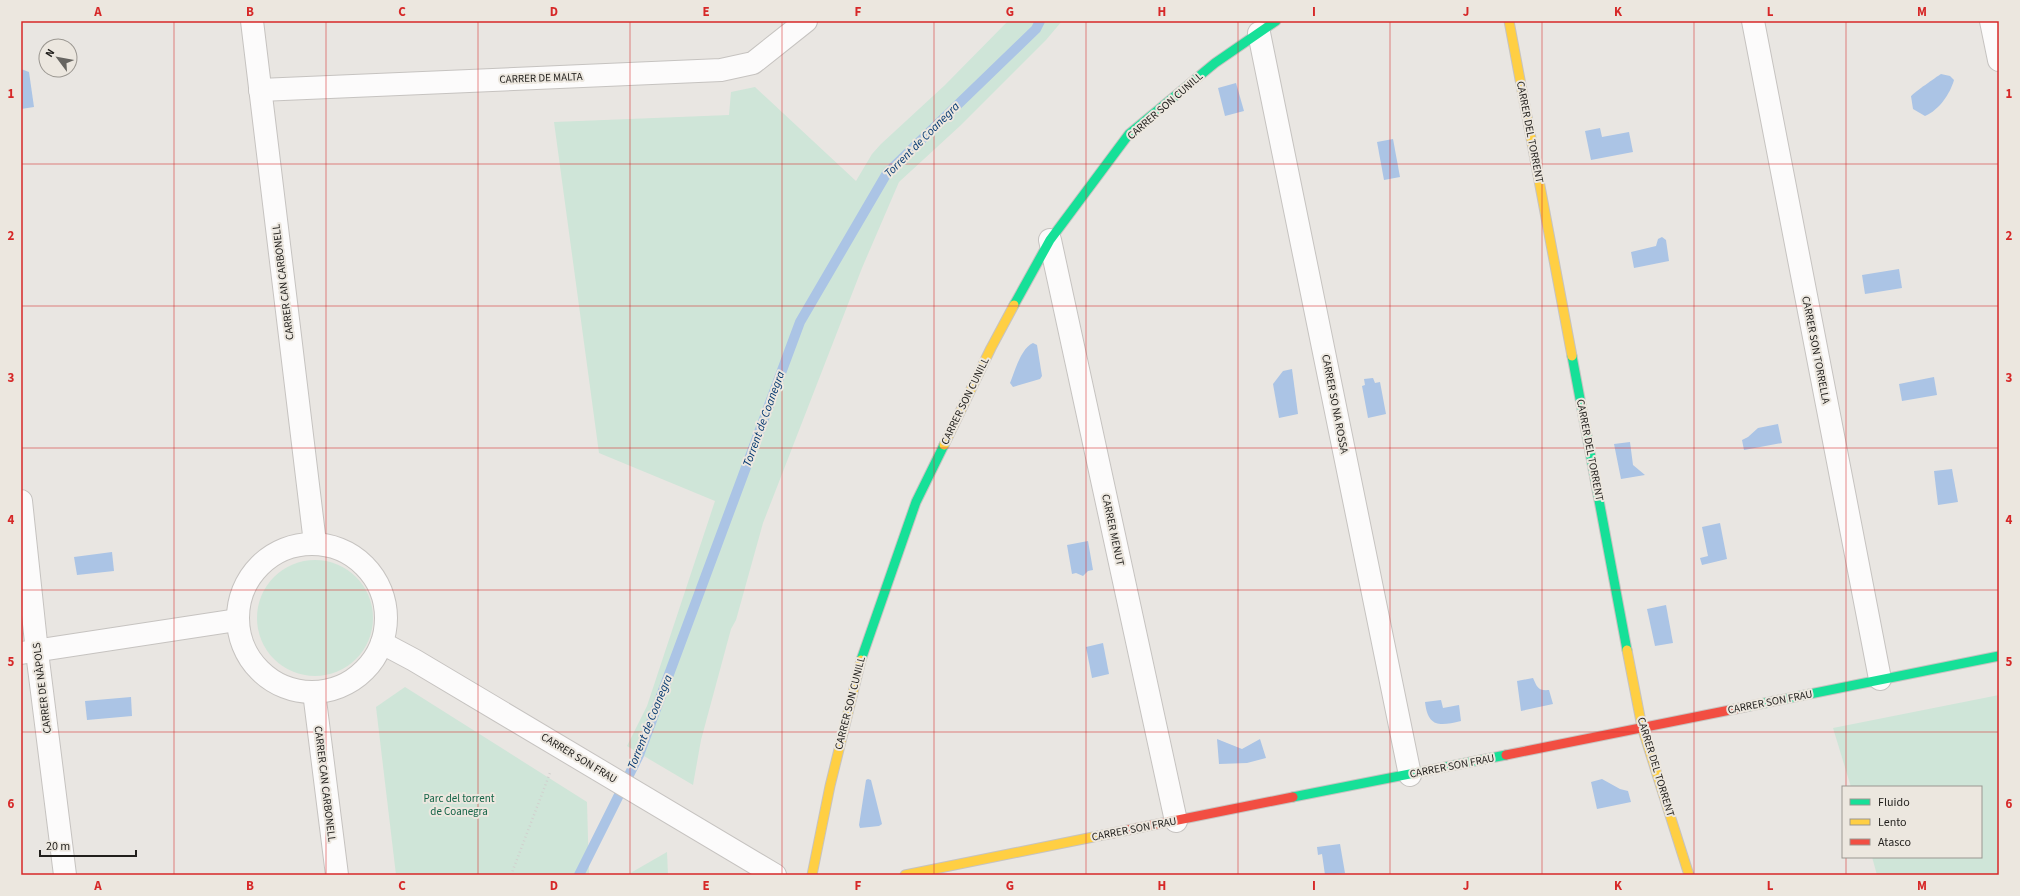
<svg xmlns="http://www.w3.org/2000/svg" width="2020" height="896" font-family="'Source Sans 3',sans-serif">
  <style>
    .green { fill: #cfe5d8 }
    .water { fill: #abc4e5 }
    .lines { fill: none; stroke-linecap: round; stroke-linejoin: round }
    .stream { stroke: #abc4e5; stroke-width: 10 }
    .street-casing { stroke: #c6c3c0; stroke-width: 24 }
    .fast-casing { stroke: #c6c3c0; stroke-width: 11 }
    .slow-casing { stroke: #c6c3c0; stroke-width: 11 }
    .jam-casing { stroke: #c6c3c0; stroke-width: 11 }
    .path { stroke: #d1d0ce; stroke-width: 2.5; stroke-dasharray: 1 3; stroke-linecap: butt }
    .street { stroke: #fcfbfb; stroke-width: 22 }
    .fast { stroke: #16e098; stroke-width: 9 }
    .slow { stroke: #ffcf43; stroke-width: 9 }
    .jam { stroke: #f24e42; stroke-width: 9 }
    .grid { fill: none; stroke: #d62828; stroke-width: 1; stroke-opacity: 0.55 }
    .labels { text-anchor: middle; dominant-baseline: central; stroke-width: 4; stroke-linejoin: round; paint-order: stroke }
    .street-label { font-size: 11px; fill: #211f1c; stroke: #ece7df }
    .park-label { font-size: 11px; fill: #146447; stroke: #ece7df }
    .water-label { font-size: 12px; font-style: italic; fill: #033770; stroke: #ece7df }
    .neatline { fill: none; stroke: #d62828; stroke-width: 1.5 }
    .grid-label { font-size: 13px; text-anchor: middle; font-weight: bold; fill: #d62828 }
  </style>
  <rect width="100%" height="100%" fill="#e9e6e2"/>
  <g class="green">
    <polygon points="1008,21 1062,21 1046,40 961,125 899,182 862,268 763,523 736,620 731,629 701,740 693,785 627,746 647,706 715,501 599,453 554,122 729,115 731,92 755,87 856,181 872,154 881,144 945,85"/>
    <circle cx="315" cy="618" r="58"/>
    <polygon points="405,687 587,802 589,875 396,875 376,707"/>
    <polygon points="1999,695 1999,875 1877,875 1872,857 1981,857 1981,787 1851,787 1833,728"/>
    <polygon points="667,852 668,875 627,875"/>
  </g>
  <g class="water">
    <polygon points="21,69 29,72 34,107 21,109"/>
    <path d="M 1941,74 L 1950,76 L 1954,80 C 1950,94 1939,110 1925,116 L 1913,109 L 1911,96 C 1915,92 1936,77 1941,74 Z"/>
    <polygon points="1236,83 1244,111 1225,116 1218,88"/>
    <polygon points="1600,128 1602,137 1629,132 1633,152 1591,160 1585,131"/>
    <polygon points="1393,139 1400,177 1384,180 1377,142"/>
    <polygon points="1662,237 1666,240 1669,261 1634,268 1631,252 1656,246 1658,239"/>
    <polygon points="1899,269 1902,288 1865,294 1862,275"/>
    <path d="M 1033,343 L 1037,345 L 1042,376 L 1040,379 L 1013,387 L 1010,383 C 1015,371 1021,348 1033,343 Z"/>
    <polygon points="1292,369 1298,414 1279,418 1273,384 1283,371"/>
    <polygon points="1934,377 1937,395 1902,401 1899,384"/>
    <polygon points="1373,378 1375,383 1380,382 1386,414 1368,418 1362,386 1365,385 1364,379"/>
    <polygon points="1778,424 1782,443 1744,450 1742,440 1748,437 1758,428"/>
    <polygon points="1630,442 1633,465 1645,475 1621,479 1614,444"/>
    <polygon points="1952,469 1958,502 1938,505 1934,471"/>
    <polygon points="1720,523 1727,559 1702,565 1700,558 1708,556 1702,527"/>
    <polygon points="1088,541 1093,570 1088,571 1083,576 1076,573 1072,574 1067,545"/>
    <polygon points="112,552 114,571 77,575 74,557"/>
    <polygon points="1666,605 1673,643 1655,646 1647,609"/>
    <polygon points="1103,643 1109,674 1092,678 1086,647"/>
    <path d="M 1533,678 C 1537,687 1538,691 1549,690 L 1553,704 L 1521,711 L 1517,681 Z"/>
    <polygon points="131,697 132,716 87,720 85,701"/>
    <path d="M 1441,700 L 1443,708 L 1459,705 L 1461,721 C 1440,726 1428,728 1425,702 Z"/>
    <polygon points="1217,739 1242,749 1260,739 1266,758 1247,763 1219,764"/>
    <polygon points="868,779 871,780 882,824 879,826 860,828 859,825 866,780"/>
    <polygon points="1602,779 1620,789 1628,791 1631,802 1597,809 1591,782"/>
    <polygon points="1340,844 1345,873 1325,875 1322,854 1318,855 1317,847"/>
  </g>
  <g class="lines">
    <polyline class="stream" points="579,875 639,755 800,322 887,173 1036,29 1040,21"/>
    <defs>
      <g id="street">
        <polyline points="252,21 315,543"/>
        <polyline points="1753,21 1880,679"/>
        <polyline points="1991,21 1999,60"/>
        <polyline points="1259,33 1410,775"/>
        <polyline points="260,90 721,70 753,63 806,21"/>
        <polyline points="1050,240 1176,821"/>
        <polyline points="21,501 37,652 65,875"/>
        <circle cx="312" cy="618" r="74"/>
        <polyline points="382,643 414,660 775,875"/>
        <polyline points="21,653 237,620"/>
        <polyline points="314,692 337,875"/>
      </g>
      <g id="fast">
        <polyline points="1014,305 1050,240 1129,134 1215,63 1276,21"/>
        <polyline points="1572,356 1627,650"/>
        <polyline points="861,660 916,502 944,445"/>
        <polyline points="1745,707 1999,656"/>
        <polyline points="1293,797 1506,755"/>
      </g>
      <g id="slow">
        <polyline points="1509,21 1572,356"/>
        <polyline points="944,445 991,348 1014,305"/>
        <polyline points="1627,650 1642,727 1689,875"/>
        <polyline points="812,875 830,786 861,660"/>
        <polyline points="905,875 1113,833"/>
      </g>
      <g id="jam">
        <polyline points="1506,755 1745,707"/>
        <polyline points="1113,833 1293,797"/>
      </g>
    </defs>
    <use href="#street" class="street-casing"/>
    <use href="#fast" class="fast-casing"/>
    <use href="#slow" class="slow-casing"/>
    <use href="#jam" class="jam-casing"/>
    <polyline class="path" points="511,875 550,773"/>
    <use href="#street" class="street"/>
    <use href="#fast" class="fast"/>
    <use href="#slow" class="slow"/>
    <use href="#jam" class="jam"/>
  </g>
  <path class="grid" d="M 174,21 L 174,875M 326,21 L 326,875M 478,21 L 478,875M 630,21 L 630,875M 782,21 L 782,875M 934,21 L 934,875M 1086,21 L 1086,875M 1238,21 L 1238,875M 1390,21 L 1390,875M 1542,21 L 1542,875M 1694,21 L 1694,875M 1846,21 L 1846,787M 21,164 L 1999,164M 21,306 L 1999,306M 21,448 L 1999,448M 21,590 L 1999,590M 21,732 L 1999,732M 1846,857 L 1846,875"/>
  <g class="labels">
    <g class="street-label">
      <text transform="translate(541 78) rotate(-2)">CARRER DE MALTA</text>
      <text transform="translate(1165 106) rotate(-41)">CARRER SON CUNILL</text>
      <text transform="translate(1530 132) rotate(79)">CARRER DEL TORRENT</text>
      <text transform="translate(283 282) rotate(-97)">CARRER CAN CARBONELL</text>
      <text transform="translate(1816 350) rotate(79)">CARRER SON TORRELLA</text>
      <text transform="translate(965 401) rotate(-64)">CARRER SON CUNILL</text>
      <text transform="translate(1335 404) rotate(79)">CARRER SO NA ROSSA</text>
      <text transform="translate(1590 450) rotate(79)">CARRER DEL TORRENT</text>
      <text transform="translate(1113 530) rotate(78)">CARRER MENUT</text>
      <text transform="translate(42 688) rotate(-97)">CARRER DE NÀPOLS</text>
      <text transform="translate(1770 702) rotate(-11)">CARRER SON FRAU</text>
      <text transform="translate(850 703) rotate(-76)">CARRER SON CUNILL</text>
      <text transform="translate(579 758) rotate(31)">CARRER SON FRAU</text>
      <text transform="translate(1452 766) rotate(-11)">CARRER SON FRAU</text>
      <text transform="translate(1656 767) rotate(73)">CARRER DEL TORRENT</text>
      <text transform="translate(325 784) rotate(83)">CARRER CAN CARBONELL</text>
      <text transform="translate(1134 829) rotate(-11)">CARRER SON FRAU</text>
    </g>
    <g class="park-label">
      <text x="459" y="798">Parc del torrent<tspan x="459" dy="13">de Coanegra</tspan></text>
    </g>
    <g class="water-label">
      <text transform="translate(922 140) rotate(-45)">Torrent de Coanegra</text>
      <text transform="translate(764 419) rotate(-70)">Torrent de Coanegra</text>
      <text transform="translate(650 722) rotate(-68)">Torrent de Coanegra</text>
    </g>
  </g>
  <rect width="2020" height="896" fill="none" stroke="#ece7df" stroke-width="44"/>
  <rect x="1842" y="786" width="140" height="72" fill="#ece7df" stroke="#9b9791"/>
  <rect x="1850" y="799" width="20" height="6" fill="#16e098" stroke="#9b9791"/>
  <text x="1878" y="806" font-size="12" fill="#211f1c">Fluido</text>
  <rect x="1850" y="819" width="20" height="6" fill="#ffcf43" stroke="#9b9791"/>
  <text x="1878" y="826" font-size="12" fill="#211f1c">Lento</text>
  <rect x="1850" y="839" width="20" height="6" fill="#f24e42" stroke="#9b9791"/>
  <text x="1878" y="846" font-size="12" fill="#211f1c">Atasco</text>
  <g transform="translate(58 58) rotate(302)"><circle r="19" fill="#ece7df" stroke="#9b9791"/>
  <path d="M0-3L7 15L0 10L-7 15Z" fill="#676561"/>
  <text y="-6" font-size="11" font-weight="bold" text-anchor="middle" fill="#211f1c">N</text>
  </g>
  <path d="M40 850v6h96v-6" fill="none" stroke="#211f1c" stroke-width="2"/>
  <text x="46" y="850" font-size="12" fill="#211f1c" stroke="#ece7df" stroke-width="3" paint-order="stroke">20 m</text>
  <rect x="22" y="22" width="1976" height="852" class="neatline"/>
  <g class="grid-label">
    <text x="98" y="16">A</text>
    <text x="250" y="16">B</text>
    <text x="402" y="16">C</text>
    <text x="554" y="16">D</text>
    <text x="706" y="16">E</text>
    <text x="858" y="16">F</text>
    <text x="1010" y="16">G</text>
    <text x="1162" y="16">H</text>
    <text x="1314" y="16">I</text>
    <text x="1466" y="16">J</text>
    <text x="1618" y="16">K</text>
    <text x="1770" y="16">L</text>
    <text x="1922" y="16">M</text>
    <text x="11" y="98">1</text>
    <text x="2009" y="98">1</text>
    <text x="11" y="240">2</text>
    <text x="2009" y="240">2</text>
    <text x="11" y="382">3</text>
    <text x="2009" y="382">3</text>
    <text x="11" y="524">4</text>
    <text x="2009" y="524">4</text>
    <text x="11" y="666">5</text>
    <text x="2009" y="666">5</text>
    <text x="11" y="808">6</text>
    <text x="2009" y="808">6</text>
    <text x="98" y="890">A</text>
    <text x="250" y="890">B</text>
    <text x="402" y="890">C</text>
    <text x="554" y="890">D</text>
    <text x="706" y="890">E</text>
    <text x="858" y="890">F</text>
    <text x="1010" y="890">G</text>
    <text x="1162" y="890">H</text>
    <text x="1314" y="890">I</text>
    <text x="1466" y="890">J</text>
    <text x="1618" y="890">K</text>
    <text x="1770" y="890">L</text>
    <text x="1922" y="890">M</text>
  </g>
</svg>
